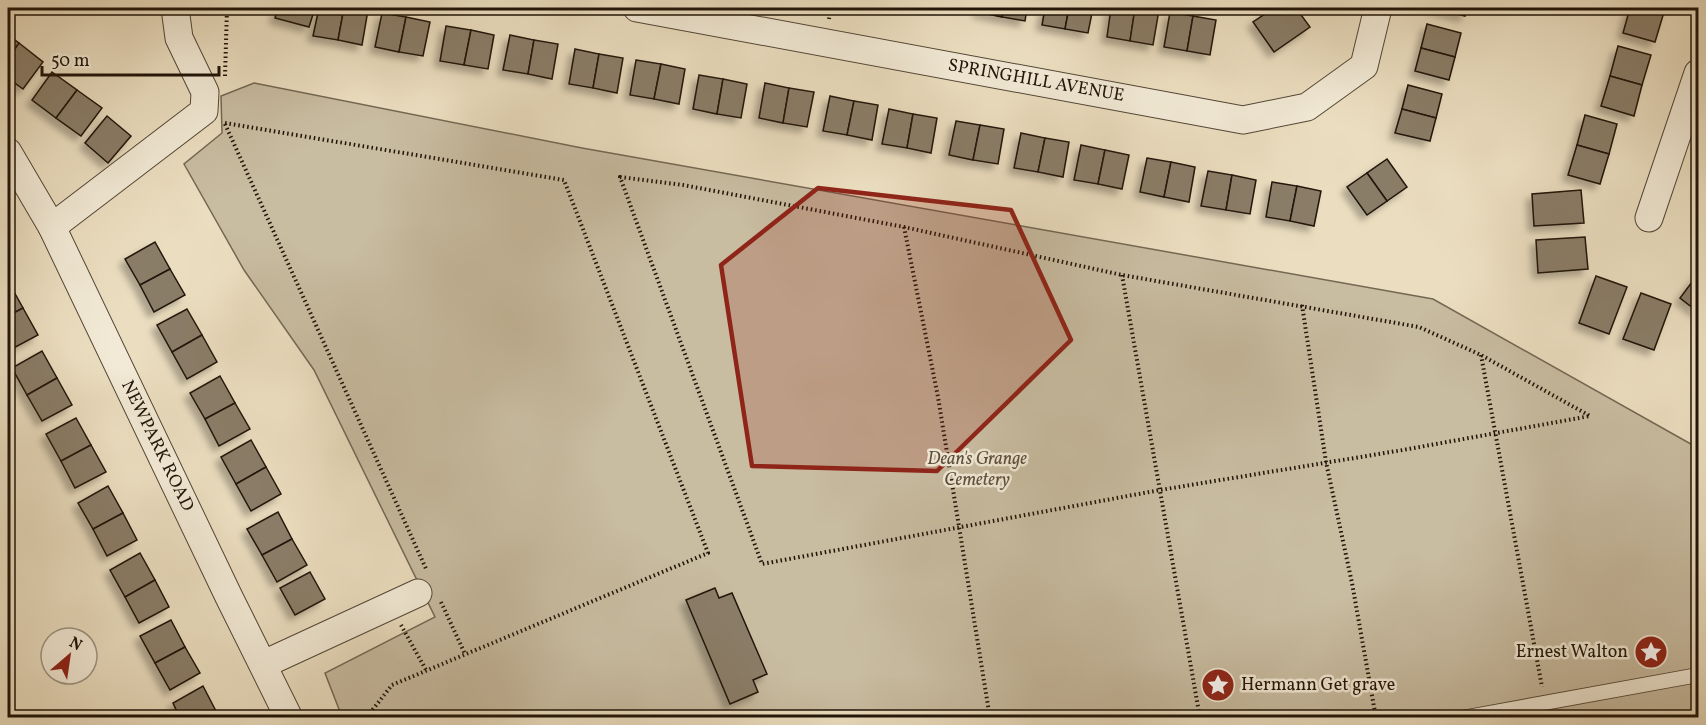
<svg xmlns="http://www.w3.org/2000/svg" width="1706" height="725" font-family="Vollkorn,serif">
  <style>
    .green { fill: #c8bca1; stroke: #746854; stroke-width: 1.5 }
    .building { fill: #8a7d68; stroke: #201408; stroke-width: 1.5; filter: url(#shadow) }
    .lines { fill: none; stroke-linecap: round; stroke-linejoin: round }
    .service-casing { stroke: #534636; stroke-width: 16 }
    .minor-casing { stroke: #534636; stroke-width: 29 }
    .path { stroke: #201408; stroke-width: 4; stroke-dasharray: 1.5 3; stroke-linecap: butt }
    .service { stroke: #f2ead6; stroke-width: 14 }
    .minor { stroke: #f2ead6; stroke-width: 27 }
    .marked { fill: #8f2418; fill-opacity: 0.2; stroke: #8f2418; stroke-width: 4.5; stroke-linejoin: round }
    .labels { text-anchor: middle; dominant-baseline: central; stroke-width: 5; stroke-linejoin: round; paint-order: stroke }
    .street-label { font-size: 18px; fill: #201408; stroke: #f2ead6 }
    .park-label { font-size: 18px; font-style: italic; fill: #5b4f3e; stroke: #f2ead6 }
    .poi-label { font-size: 18px; fill: #201408; stroke: #f2ead6; text-anchor: end }
  </style>
  <defs>
    <filter id="shadow"><feDropShadow dx="-5.5" dy="5.5" stdDeviation="3" flood-color="#0004"/></filter>
  </defs>
  <rect width="100%" height="100%" fill="#ebdec0"/>
  <filter id="stains"><feTurbulence type="fractalNoise" baseFrequency=".00333" numOctaves="4"/><feColorMatrix values="0 0 0 0 .2 0 0 0 0 .09 0 0 0 0 .02 0 0 0 .5 -.17"/></filter>
  <radialGradient id="worn" r=".72"><stop offset=".6" stop-color="#630" stop-opacity="0"/><stop offset="1" stop-color="#630" stop-opacity=".3"/></radialGradient>
  <polygon class="green" points="254,83 582,148 1433,299 1698,448 1698,717 342,717 325,673 435,617 314,370 244,270 184,164 222,133 221,96"/>
  <g class="building">
    <polygon points="278,8 315,8 309,27 275,18"/>
    <polygon points="319,8 344,8 338,40 313,36"/>
    <polygon points="344,8 368,10 362,45 338,40"/>
    <polygon points="979,8 1003,8 1002,17 978,12"/>
    <polygon points="1003,8 1027,8 1025,21 1002,17"/>
    <polygon points="1045,8 1069,8 1065,29 1042,25"/>
    <polygon points="1069,8 1093,8 1088,33 1065,29"/>
    <polygon points="1111,8 1135,8 1130,41 1107,37"/>
    <polygon points="1135,8 1159,10 1153,45 1130,41"/>
    <polygon points="1274,8 1296,8 1310,27 1274,52 1253,22"/>
    <polygon points="1432,8 1467,8 1465,16"/>
    <polygon points="1630,8 1648,8 1664,12 1655,42 1623,33"/>
    <polygon points="1648,8 1665,8 1664,12"/>
    <polygon points="1170,12 1193,16 1187,51 1164,47"/>
    <polygon points="382,13 406,17 399,52 375,47"/>
    <polygon points="1193,16 1216,20 1210,55 1187,51"/>
    <polygon points="406,17 430,22 423,56 399,52"/>
    <polygon points="1427,24 1461,33 1455,57 1421,48"/>
    <polygon points="446,26 471,30 464,65 440,61"/>
    <polygon points="471,30 494,35 488,69 464,65"/>
    <polygon points="8,35 19,43 8,59"/>
    <polygon points="510,35 534,40 528,74 503,70"/>
    <polygon points="534,40 558,44 552,79 528,74"/>
    <polygon points="19,43 43,62 23,89 8,78 8,59"/>
    <polygon points="1618,46 1651,55 1642,85 1610,76"/>
    <polygon points="1421,48 1455,57 1449,80 1415,71"/>
    <polygon points="575,49 599,54 593,88 569,84"/>
    <polygon points="599,54 623,58 617,93 593,88"/>
    <polygon points="636,60 661,64 654,99 630,95"/>
    <polygon points="661,64 685,69 679,104 654,99"/>
    <polygon points="52,72 77,90 56,118 32,100"/>
    <polygon points="699,75 723,79 717,114 693,109"/>
    <polygon points="1610,76 1642,85 1634,116 1601,106"/>
    <polygon points="723,79 747,84 741,118 717,114"/>
    <polygon points="765,83 789,88 783,123 759,118"/>
    <polygon points="1408,85 1442,94 1436,118 1402,109"/>
    <polygon points="789,88 814,92 807,127 783,123"/>
    <polygon points="77,90 102,108 81,136 56,118"/>
    <polygon points="830,96 854,101 847,135 823,131"/>
    <polygon points="854,101 878,105 872,140 847,135"/>
    <polygon points="889,109 913,114 907,148 882,144"/>
    <polygon points="1402,109 1436,118 1430,141 1395,133"/>
    <polygon points="913,114 937,118 931,153 907,148"/>
    <polygon points="1585,115 1617,124 1609,154 1577,145"/>
    <polygon points="107,116 131,136 108,163 85,143"/>
    <polygon points="956,121 980,125 973,160 949,155"/>
    <polygon points="980,125 1004,129 998,164 973,160"/>
    <polygon points="1021,133 1045,138 1038,172 1014,168"/>
    <polygon points="1045,138 1069,142 1063,177 1038,172"/>
    <polygon points="1081,145 1105,150 1098,184 1074,180"/>
    <polygon points="1577,145 1609,154 1600,184 1568,175"/>
    <polygon points="1105,150 1129,155 1122,189 1098,184"/>
    <polygon points="1147,158 1171,162 1164,197 1140,192"/>
    <polygon points="1387,159 1407,187 1387,201 1367,173"/>
    <polygon points="1171,162 1195,167 1189,202 1164,197"/>
    <polygon points="1208,171 1232,175 1226,210 1201,206"/>
    <polygon points="1367,173 1387,201 1367,215 1347,187"/>
    <polygon points="1232,175 1256,180 1250,214 1226,210"/>
    <polygon points="1272,182 1297,186 1290,221 1266,217"/>
    <polygon points="1297,186 1321,191 1314,226 1290,221"/>
    <polygon points="1581,190 1584,223 1534,226 1532,194"/>
    <polygon points="1585,237 1588,269 1538,273 1536,240"/>
    <polygon points="155,242 170,269 140,285 125,259"/>
    <polygon points="170,269 185,295 154,312 140,285"/>
    <polygon points="1698,274 1698,312 1680,298"/>
    <polygon points="1596,276 1627,287 1609,334 1579,323"/>
    <polygon points="8,281 23,308 8,316"/>
    <polygon points="1641,293 1671,304 1654,350 1623,339"/>
    <polygon points="23,308 38,335 8,351 8,316"/>
    <polygon points="187,309 202,335 172,352 157,325"/>
    <polygon points="202,335 217,362 187,379 172,352"/>
    <polygon points="42,351 57,378 27,395 12,368"/>
    <polygon points="220,376 235,403 205,419 190,393"/>
    <polygon points="57,378 72,405 42,421 27,395"/>
    <polygon points="235,403 250,429 219,446 205,419"/>
    <polygon points="76,418 91,445 61,461 46,434"/>
    <polygon points="251,440 266,467 236,484 221,457"/>
    <polygon points="91,445 106,472 75,488 61,461"/>
    <polygon points="266,467 281,494 251,511 236,484"/>
    <polygon points="108,486 123,513 93,529 78,503"/>
    <polygon points="278,512 292,539 262,555 247,529"/>
    <polygon points="123,513 137,540 107,556 93,529"/>
    <polygon points="292,539 307,565 277,582 262,555"/>
    <polygon points="140,553 155,580 125,597 110,570"/>
    <polygon points="310,572 325,599 295,615 280,588"/>
    <polygon points="155,580 169,607 139,623 125,597"/>
    <polygon points="715,588 719,598 732,593 767,674 753,680 758,692 730,704 686,600"/>
    <polygon points="171,620 185,647 155,663 140,636"/>
    <polygon points="185,647 200,673 170,690 155,663"/>
    <polygon points="203,686 217,713 210,718 180,718 173,703"/>
    <polygon points="10,704 17,718 8,718 8,705"/>
  </g>
  <g class="lines">
    <defs>
      <polyline id="service" points="1462,718 1698,675"/>
      <g id="minor">
        <polyline points="637,8 1243,120 1307,107 1364,66 1378,8"/>
        <polyline points="8,152 52,227 229,597 289,718"/>
        <polyline points="1649,218 1698,73"/>
        <polyline points="52,227 204,111 205,92 179,38 175,8"/>
        <polyline points="264,664 418,593"/>
      </g>
    </defs>
    <use href="#service" class="service-casing"/>
    <use href="#minor" class="minor-casing"/>
    <g class="path">
      <polyline points="829,19 831,8"/>
      <polyline points="225,76 227,8"/>
      <polyline points="225,123 564,180 708,553 392,685 370,713 370,718"/>
      <polyline points="225,124 427,571"/>
      <polygon points="620,177 683,185 904,227 1122,275 1419,327 1481,355 1590,416 1403,450 1160,490 762,564"/>
      <polyline points="904,227 938,397 990,718"/>
      <polyline points="1122,275 1200,718"/>
      <polyline points="1302,305 1326,462 1352,583 1376,718"/>
      <polyline points="1481,355 1542,687"/>
      <polyline points="441,602 465,654"/>
      <polyline points="401,625 426,670"/>
    </g>
    <use href="#service" class="service"/>
    <use href="#minor" class="minor"/>
  </g>
  <path class="marked" d="M 818,188 L 1011,210 L 1071,340 L 937,471 L 752,466 L 721,265 Z"/>
  <defs>
    <symbol id="sight-disc" viewBox="-11 -11 22 22"><circle r="9.5" fill="#8f2418" stroke="#f2ead6"/><path d="M0-6L1.8-2.2L6-1.7L2.9 1.2L3.7 5.4L0 3.3L-3.7 5.4L-2.9 1.2L-6-1.7L-1.8-2.2Z" fill="#fff"/></symbol>
  </defs>
  <g fill-rule="evenodd">
    <use href="#sight-disc" x="1632" y="633" width="38" height="38"/>
    <use href="#sight-disc" x="1199" y="666" width="38" height="38"/>
  </g>
  <g class="labels">
    <g class="street-label">
      <text transform="translate(1036 81) rotate(10)">SPRINGHILL AVENUE</text>
      <text transform="translate(157 446) rotate(64)">NEWPARK ROAD</text>
    </g>
    <g class="park-label">
      <text x="977" y="459">Dean's Grange<tspan x="977" dy="21">Cemetery</tspan></text>
    </g>
    <g class="poi-label">
      <text x="1628" y="652">Ernest Walton</text>
      <text x="1241" y="685" text-anchor="start">Hermann Get grave</text>
    </g>
  </g>
  <rect width="1706" height="725" fill="none" stroke="#ebdec0" stroke-width="30"/>
  <rect x="9" y="9" width="1688" height="707" fill="none" stroke="#201408" stroke-width="3"/>
  <rect x="15" y="15" width="1676" height="695" fill="none" stroke="#201408" stroke-width="1.5"/>
  <g transform="translate(69 656) rotate(29)"><circle r="28" fill="#f2ead6" stroke="#9e9484" stroke-width="1.5"/>
  <path d="M0-4.5L10 22L0 15L-10 22Z" fill="#8f2418"/>
  <text y="-9" font-size="16" font-weight="bold" text-anchor="middle" fill="#201408">N</text>
  </g>
  <path d="M42 66v9h177v-9" fill="none" stroke="#201408" stroke-width="3"/>
  <text x="51" y="66" font-size="18" fill="#201408" stroke="#f2ead6" stroke-width="4.5" paint-order="stroke">50 m</text>
  <rect width="100%" height="100%" filter="url(#stains)"/>
  <rect width="100%" height="100%" fill="url(#worn)"/>
</svg>
